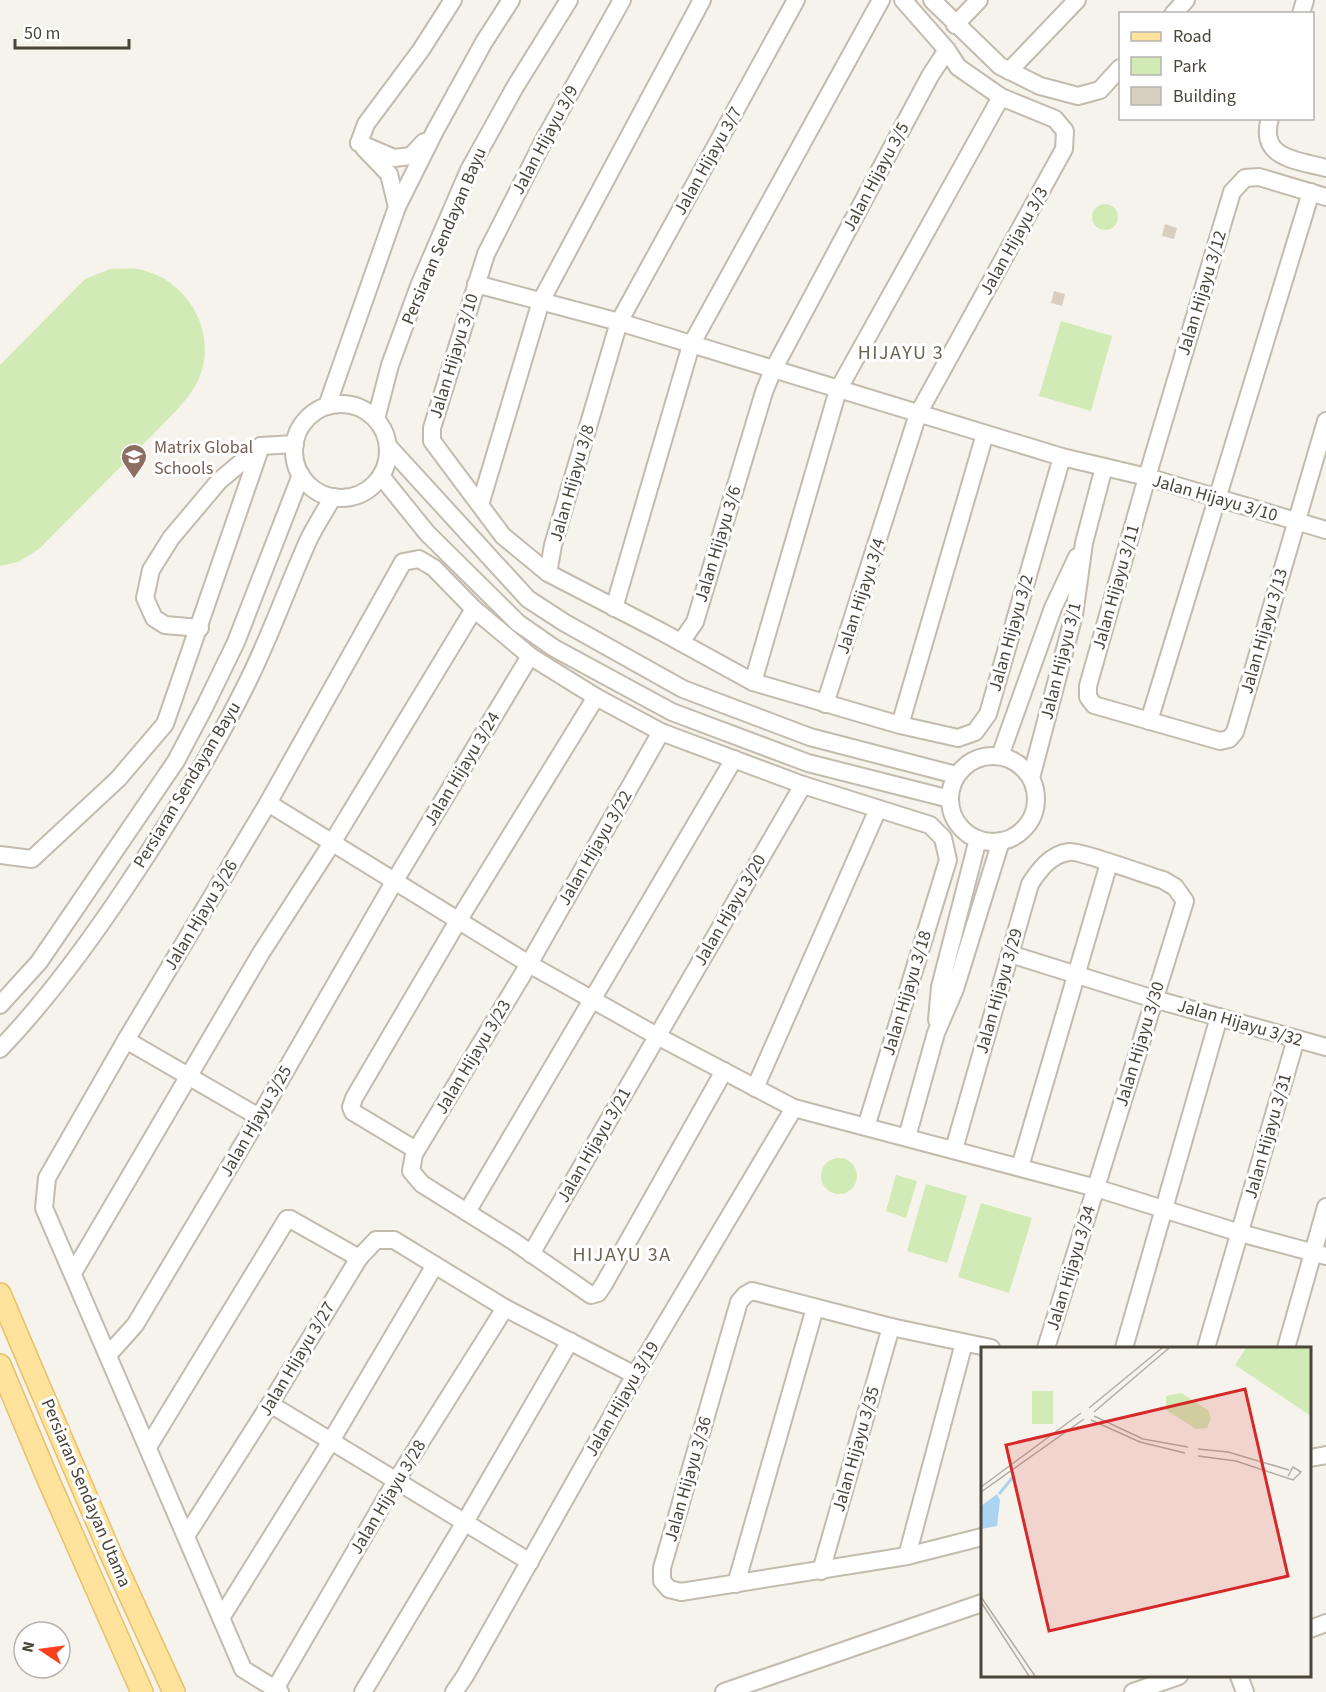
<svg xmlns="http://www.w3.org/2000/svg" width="1326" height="1692" font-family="'Source Sans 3',sans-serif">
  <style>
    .green { fill: #d2eab5 }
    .building { fill: #d8cfc1 }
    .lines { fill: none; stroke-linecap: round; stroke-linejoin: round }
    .minor-casing { stroke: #c2bbae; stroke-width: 20 }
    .major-casing { stroke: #e6c16a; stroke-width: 24 }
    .minor { stroke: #fff; stroke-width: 16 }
    .major { stroke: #ffe39c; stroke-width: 21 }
    .labels { text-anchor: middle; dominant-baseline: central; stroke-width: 6; stroke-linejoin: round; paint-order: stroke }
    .street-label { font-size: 18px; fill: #4b4439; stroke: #fff }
    .education-label { font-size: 18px; fill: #785e54; stroke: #fff; text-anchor: start }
    .neighbourhood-label { font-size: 20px; letter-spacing: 1.5px; fill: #6e6250; stroke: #fff }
    .inset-river { fill: none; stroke: #a9d4f2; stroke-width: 3 }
    .inset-road { fill: none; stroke: #b2ada4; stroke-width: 1.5 }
    .view { fill: #d62828; fill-opacity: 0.15; stroke: #d62828; stroke-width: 3 }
    .inset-edge { fill: none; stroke: #4b4439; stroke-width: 3 }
  </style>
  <rect width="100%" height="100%" fill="#f6f3ec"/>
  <g class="green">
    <circle cx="1105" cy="217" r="13"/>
    <path d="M 110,269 C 119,269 129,268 138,269 C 182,277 213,322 203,366 C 199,384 188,397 177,410 L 39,549 L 18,562 L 0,566 L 0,365 L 85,279 Z"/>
    <polygon points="1061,321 1112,336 1091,411 1039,396"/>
    <circle cx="839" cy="1176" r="18"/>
    <polygon points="896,1175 917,1181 906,1218 886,1211"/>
    <polygon points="926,1184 967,1196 947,1263 907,1251"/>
    <polygon points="981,1203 1032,1218 1009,1293 958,1277"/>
  </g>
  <g class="building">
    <polygon points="1165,224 1177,228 1174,239 1162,236"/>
    <polygon points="1054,291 1065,294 1062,306 1051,303"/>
  </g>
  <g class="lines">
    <defs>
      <g id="minor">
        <polyline points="622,0 545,138 486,254 432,428 432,441 503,536 548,573 662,632 753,682 900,725 958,738 975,732 988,714 1062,457"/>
        <polyline points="932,0 1000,66 1040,86 1078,96 1100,90 1120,68"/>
        <polyline points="1173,14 1186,0"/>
        <polyline points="1301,14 1305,0"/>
        <polyline points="955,25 979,0"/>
        <polyline points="1009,71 1077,0"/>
        <path d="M 1270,118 C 1258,159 1297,160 1326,168"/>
        <polyline points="359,143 366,124 421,50 453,0"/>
        <polyline points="359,143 394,158 411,156 424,142"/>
        <polyline points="364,148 389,174 397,207"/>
        <polyline points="1326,197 1259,177 1245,178 1232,192 1147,477 1088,686 1088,697 1094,705 1220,741 1229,739 1235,732 1326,421"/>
        <polyline points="476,284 619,322 1062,457 1147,477 1326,530"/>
        <circle cx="341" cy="451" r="47"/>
        <polyline points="327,406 397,207 435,131 484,42 511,0"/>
        <polyline points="376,419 390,365 419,286 469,170 515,87 569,0"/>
        <polyline points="388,446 528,599 565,623 683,689 810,737 956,775"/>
        <polyline points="381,476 427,533 518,623 554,648 672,712 808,763 950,799"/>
        <polyline points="480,505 541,301 702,0"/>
        <polyline points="548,573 553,545 619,322 796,0"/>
        <polyline points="614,608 691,345 881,0"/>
        <polyline points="200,628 165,625 154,618 145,598 151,570 171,538 219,481 261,446"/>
        <polyline points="681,642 695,622 764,392 773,370 930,76 947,50"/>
        <polyline points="753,682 838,390 1001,97"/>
        <polyline points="596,697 661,732 803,785 930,825 943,838 948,860 866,1127"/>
        <polyline points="825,704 918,414 1064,149 1065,131 1055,119 1001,97 958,67 947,50 903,0"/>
        <polyline points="1149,721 1311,192"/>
        <polyline points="900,725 985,434"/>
        <polyline points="661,732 529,964 414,1154 411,1171 422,1184 513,1241 591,1295 598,1293 604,1284 724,1071"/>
        <polyline points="1000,756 1053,608 1077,557"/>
        <circle cx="993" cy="799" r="43"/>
        <polyline points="1031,778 1074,615 1084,543 1104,467"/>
        <polyline points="268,803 529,964 657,1036 794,1108 1096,1188 1240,1233 1326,1256"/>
        <polyline points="0,855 32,859 118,779 165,724 261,446 295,444"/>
        <polyline points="1010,954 1154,999 1326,1047"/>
        <polyline points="0,1005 39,962 176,761 205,706 236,642 301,475"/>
        <polyline points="937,1020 940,987 978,839"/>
        <polyline points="126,1040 259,1117"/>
        <path d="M 0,1049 C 48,999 88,944 126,887 C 170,821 212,754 247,683 C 270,637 287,588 308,541 C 315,526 325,511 333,497"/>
        <polyline points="755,1088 878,809"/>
        <polyline points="907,1137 936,1033 955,989 1001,841"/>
        <path d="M 954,1149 L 1030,884 C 1039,870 1051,854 1069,852 C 1078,850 1149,876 1163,880 L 1175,887 L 1185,901 L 1046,1348"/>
        <polyline points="1020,1167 1109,863"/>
        <polyline points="467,1212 734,759"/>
        <polyline points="531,1254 803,785"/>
        <polyline points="73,1273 261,953 332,843 474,609"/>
        <polyline points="1124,1348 1219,1017"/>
        <polyline points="1206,1348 1296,1039"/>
        <polyline points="1286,1348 1326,1207"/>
        <polyline points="108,1355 135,1325 259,1117 394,882 530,656"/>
        <polyline points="270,1404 530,1562"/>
        <polyline points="148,1447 287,1219 290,1219 359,1258"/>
        <polyline points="1310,1458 1326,1455"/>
        <polyline points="186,1536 270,1404 359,1258 376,1240 394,1240 505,1308 635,1375"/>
        <polyline points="982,1537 907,1556 681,1592 669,1589 662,1581 662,1568 739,1302 745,1295 752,1291 891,1327 991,1348"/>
        <polyline points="907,1556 964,1343"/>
        <polyline points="821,1571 891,1327"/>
        <polyline points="736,1584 815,1308"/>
        <polyline points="221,1618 331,1441 435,1265"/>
        <polyline points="1310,1629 1326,1623"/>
        <polyline points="1239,1676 1245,1692"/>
        <polyline points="275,1689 396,1481 505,1308"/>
        <polyline points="280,1692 243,1669 44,1208 47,1178 126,1040 268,803 403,562 419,559 434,568 474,609 530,656 596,697 458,921 354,1098 351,1107 353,1112 416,1150"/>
        <polyline points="363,1692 465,1522 570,1341"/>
        <polyline points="454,1692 465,1676 635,1375 794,1108"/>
        <polyline points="724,1692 982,1603"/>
        <polyline points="1133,1692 1179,1676"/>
      </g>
      <g id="major">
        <polyline points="0,1294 109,1550 174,1692"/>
        <polyline points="0,1365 47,1477 142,1692"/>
      </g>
    </defs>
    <use href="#minor" class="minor-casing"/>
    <use href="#major" class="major-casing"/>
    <use href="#minor" class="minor"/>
    <use href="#major" class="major"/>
  </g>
  <defs>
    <symbol id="school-pin" viewBox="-11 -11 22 30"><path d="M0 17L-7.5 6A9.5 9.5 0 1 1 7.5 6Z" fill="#8d6e63" stroke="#fff"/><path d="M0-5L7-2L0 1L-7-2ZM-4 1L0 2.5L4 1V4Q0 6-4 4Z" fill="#fff"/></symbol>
  </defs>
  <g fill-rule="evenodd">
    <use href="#school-pin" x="119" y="442" width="30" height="40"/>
  </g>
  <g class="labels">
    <g class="street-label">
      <text transform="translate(545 140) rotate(-62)">Jalan Hijayu 3/9</text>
      <text transform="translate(708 161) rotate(-61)">Jalan Hijayu 3/7</text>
      <text transform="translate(876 177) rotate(-62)">Jalan Hijayu 3/5</text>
      <text transform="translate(444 236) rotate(-67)">Persiaran Sendayan Bayu</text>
      <text transform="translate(1014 241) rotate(-61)">Jalan Hijayu 3/3</text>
      <text transform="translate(1202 293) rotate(-73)">Jalan Hijayu 3/12</text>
      <text transform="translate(454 356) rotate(-73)">Jalan Hijayu 3/10</text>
      <text transform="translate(572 483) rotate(-74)">Jalan Hijayu 3/8</text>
      <text transform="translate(1215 498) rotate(16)">Jalan Hijayu 3/10</text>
      <text transform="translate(718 544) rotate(-73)">Jalan Hijayu 3/6</text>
      <text transform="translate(1116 587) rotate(-74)">Jalan Hijayu 3/11</text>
      <text transform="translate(861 596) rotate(-72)">Jalan Hijayu 3/4</text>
      <text transform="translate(1264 631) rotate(-74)">Jalan Hijayu 3/13</text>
      <text transform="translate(1011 633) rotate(-74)">Jalan Hijayu 3/2</text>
      <text transform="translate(1061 661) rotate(-76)">Jalan Hijayu 3/1</text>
      <text transform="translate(462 769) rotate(-59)">Jalan Hijayu 3/24</text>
      <text transform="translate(187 785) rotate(-59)">Persiaran Sendayan Bayu</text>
      <text transform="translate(595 848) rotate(-60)">Jalan Hijayu 3/22</text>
      <text transform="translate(730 910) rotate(-60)">Jalan Hjayu 3/20</text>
      <text transform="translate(201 915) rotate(-59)">Jalan Hjayu 3/26</text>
      <text transform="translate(999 991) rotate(-74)">Jalan Hijayu 3/29</text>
      <text transform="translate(907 993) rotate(-73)">Jalan Hijayu 3/18</text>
      <text transform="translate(1240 1023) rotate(16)">Jalan Hijayu 3/32</text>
      <text transform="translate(1140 1044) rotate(-73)">Jalan Hijayu 3/30</text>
      <text transform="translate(473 1057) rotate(-59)">Jalan Hijayu 3/23</text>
      <text transform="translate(256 1121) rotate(-60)">Jalan Hjayu 3/25</text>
      <text transform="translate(1268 1136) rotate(-74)">Jalan Hijayu 3/31</text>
      <text transform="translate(594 1145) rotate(-60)">Jalan Hijayu 3/21</text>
      <text transform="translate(1071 1268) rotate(-73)">Jalan Hijayu 3/34</text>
      <text transform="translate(297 1359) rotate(-59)">Jalan Hijayu 3/27</text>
      <text transform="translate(622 1399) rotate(-60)">Jalan Hijayu 3/19</text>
      <text transform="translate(856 1449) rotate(-74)">Jalan Hijayu 3/35</text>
      <text transform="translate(688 1479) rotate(-74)">Jalan Hijayu 3/36</text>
      <text transform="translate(86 1493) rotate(67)">Persiaran Sendayan Utama</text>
      <text transform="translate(388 1497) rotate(-59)">Jalan Hijayu 3/28</text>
    </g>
    <g class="education-label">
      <text x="154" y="447">Matrix Global<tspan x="154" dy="21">Schools</tspan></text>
    </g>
    <g class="neighbourhood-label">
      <text x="901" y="353">HIJAYU 3</text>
      <text x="622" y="1255">HIJAYU 3A</text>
    </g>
  </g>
  <g transform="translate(981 1347)">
    <rect width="330" height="330" fill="#f6f3ec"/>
    <path d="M 265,1 L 330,1 L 330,69 L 254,18 ZM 51,44 L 72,44 L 72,77 L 51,77 ZM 200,46 L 227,63 L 230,71 L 226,81 L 215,82 L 185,63 L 185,49 Z" fill="#d2eab5"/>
    <path d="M 16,147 L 19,153 L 16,179 L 0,182 L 0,159 Z" fill="#a9d4f2"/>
    <path class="inset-river" d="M 18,147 L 32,130"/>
    <path class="inset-road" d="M 108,61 L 181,1M 113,65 L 188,1M 113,69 L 162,92 L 207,100M 110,73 L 159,95 L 204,106M 217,102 L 247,105 L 308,123M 217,109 L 255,114 L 312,133 L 320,125 L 312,120 L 307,129M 0,140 L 100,66M 0,145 L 103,72M 0,250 L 54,329M 0,255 L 48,329"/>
    <path class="view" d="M 264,42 L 307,229 L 68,284 L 25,98 Z"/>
    <rect width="330" height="330" class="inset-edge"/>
  </g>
  <rect x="1119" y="12" width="195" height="108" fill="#ffffff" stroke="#b7b4b0" stroke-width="1.5"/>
  <rect x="1131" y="32" width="30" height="9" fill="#ffe39c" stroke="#b7b4b0" stroke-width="1.5"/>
  <text x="1173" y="42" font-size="18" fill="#4b4439">Road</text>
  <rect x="1131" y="57" width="30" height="18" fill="#d2eab5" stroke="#b7b4b0" stroke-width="1.5"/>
  <text x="1173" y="72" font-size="18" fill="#4b4439">Park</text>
  <rect x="1131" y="87" width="30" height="18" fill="#d8cfc1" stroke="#b7b4b0" stroke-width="1.5"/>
  <text x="1173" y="102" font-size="18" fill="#4b4439">Building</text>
  <g transform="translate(42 1650) rotate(283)"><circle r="28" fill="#ffffff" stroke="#b7b4b0" stroke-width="1.5"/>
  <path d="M0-4.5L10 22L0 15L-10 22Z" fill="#fc3f1d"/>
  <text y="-9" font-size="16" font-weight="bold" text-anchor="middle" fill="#4b4439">N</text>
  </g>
  <path d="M15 39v9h114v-9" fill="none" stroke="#4b4439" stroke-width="3"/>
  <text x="24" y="39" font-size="18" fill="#4b4439" stroke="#ffffff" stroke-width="4.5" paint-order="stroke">50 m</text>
</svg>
